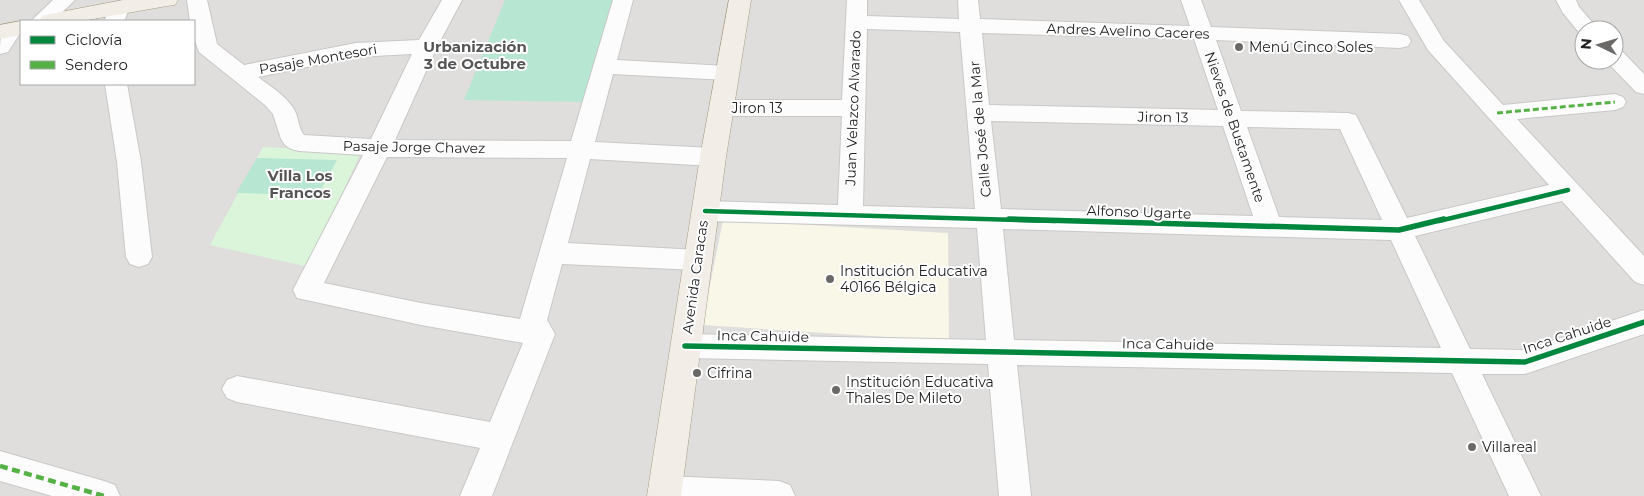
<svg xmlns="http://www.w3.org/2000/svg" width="1644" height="496" font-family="Montserrat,sans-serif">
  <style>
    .residential { fill: #dfdedc; fill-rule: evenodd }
    .education { fill: #f8f7e8 }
    .park { fill: #daf5da }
    .pitch { fill: #b7e6d2 }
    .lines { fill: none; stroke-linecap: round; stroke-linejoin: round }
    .minor-casing { stroke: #c9c8c7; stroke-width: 2 }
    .major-casing { stroke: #a79c86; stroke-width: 1 }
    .minor { fill: #fdfcfc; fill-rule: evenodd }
    .major { fill: #f3ede7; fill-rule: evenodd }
    .quiet-far1 { stroke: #55b145; stroke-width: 3; stroke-dasharray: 6 3; stroke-linecap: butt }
    .quiet { stroke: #55b145; stroke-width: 4.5; stroke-dasharray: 8 4.5; stroke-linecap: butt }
    .cycleway-far1-casing { stroke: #fff; stroke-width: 7 }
    .cycleway-casing { stroke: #fff; stroke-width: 9 }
    .cycleway-far1 { stroke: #00873e; stroke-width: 4.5 }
    .cycleway { stroke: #00873e; stroke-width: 5.5 }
    .poi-dot { fill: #6a6968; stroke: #fff; stroke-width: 2 }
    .labels { text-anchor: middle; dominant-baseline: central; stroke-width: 4; stroke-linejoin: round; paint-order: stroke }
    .street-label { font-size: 14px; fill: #222; stroke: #fff }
    .poi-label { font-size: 14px; fill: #222; stroke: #fff; text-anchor: start }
    .neighbourhood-label { font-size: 15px; font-weight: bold; fill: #555; stroke: #fff }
  </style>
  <rect width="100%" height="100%" fill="#f0eeeb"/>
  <path class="residential" d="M 0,0 L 1644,0 L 1644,496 L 0,496 ZM 21,21 L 194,21 L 194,84 L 21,84 ZM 1584,30 L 1614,30 L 1614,60 L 1584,60 Z"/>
  <polygon class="education" points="723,220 948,233 949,341 702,325"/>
  <polygon class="park" points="263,147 361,152 309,267 210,245"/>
  <g class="pitch">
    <polygon points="505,0 617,0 585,102 464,100"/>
    <polygon points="257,158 337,160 318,195 236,193"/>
  </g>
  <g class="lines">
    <defs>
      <g id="minor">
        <polygon points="53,0 75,0 53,21 31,21"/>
        <path d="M 187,0 L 207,0 L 217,44 L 244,65 L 356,43 L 419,40 L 442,0 L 462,0 L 437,47 L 395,140 L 571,141 L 613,0 L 633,0 L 617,60 L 727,66 L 735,68 L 738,73 L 735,78 L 727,80 L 613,74 L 595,142 L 713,148 L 722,151 L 725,157 L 722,163 L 713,166 L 590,159 L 568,243 L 698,250 L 707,253 L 711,260 L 707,267 L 698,270 L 562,264 L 547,320 L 555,334 L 492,496 L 460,496 L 480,448 L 237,402 L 227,398 L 222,389 L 227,380 L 237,376 L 490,422 L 523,343 L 421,325 L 297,298 L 293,290 L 363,155 L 299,151 L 291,149 L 285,145 L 281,139 L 273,114 L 265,105 L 199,52 L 194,38 L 194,21 L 190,21 ZM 412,54 L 371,139 L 304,135 C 298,128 299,118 294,109 C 286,96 270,86 258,77 L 356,57 ZM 387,157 L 567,158 L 520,319 L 421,303 L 324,283 Z"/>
        <path d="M 847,0 L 867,0 L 867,16 L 959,19 L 958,0 L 978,0 L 980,19 L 1190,26 L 1181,0 L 1201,0 L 1211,27 L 1400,34 L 1408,36 L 1411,41 L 1408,46 L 1400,48 L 1216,40 L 1241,111 L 1348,113 L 1356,115 L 1407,218 L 1549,185 L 1428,50 L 1399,0 L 1419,0 L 1444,41 L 1503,105 L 1615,94 L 1623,97 L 1626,102 L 1623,107 L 1615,110 L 1517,119 L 1644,256 L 1644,285 L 1635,282 L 1562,201 L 1415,236 L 1470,349 L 1525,350 L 1644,310 L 1644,334 L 1525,374 L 1482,374 L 1541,496 L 1509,496 L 1452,373 L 1017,365 L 1031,496 L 999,496 L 988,364 L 685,358 L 675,355 L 671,346 L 675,337 L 685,334 L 986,340 L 977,228 L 705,221 L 696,218 L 692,211 L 696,204 L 705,201 L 838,205 L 842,116 L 722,116 L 714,114 L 711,108 L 714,102 L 722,100 L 842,100 ZM 867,29 L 960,32 L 975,209 L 863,206 ZM 982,33 L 1194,39 L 1218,110 L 989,105 ZM 991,121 L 1223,126 L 1253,216 L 1001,209 ZM 1247,127 L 1340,129 L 1382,220 L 1279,217 ZM 1003,229 L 1391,240 L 1441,348 L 1014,340 Z"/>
        <polygon points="1556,0 1576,0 1579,7 1599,30 1584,30 1584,36 1581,35 1563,13"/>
        <polygon points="120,1 127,3 130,7 124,21 104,21 113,3"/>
        <path d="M 12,23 L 19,25 L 21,32 L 8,52 L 0,54 C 0,40 0,27 12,23 Z"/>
        <polygon points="1614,49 1622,51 1644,74 1644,94 1636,92 1606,61 1614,60"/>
        <polygon points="105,84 127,84 141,162 152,257 148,264 139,267 130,264 126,257 117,162"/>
        <polygon points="0,451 104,481 115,485 120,496 52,496 0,481"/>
        <polygon points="664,476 779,481 790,485 795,496 650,496 648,491 653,480"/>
      </g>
      <g id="major">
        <polygon points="123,0 178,0 175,5 167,6 82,21 39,21 42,16 50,14"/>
        <polygon points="729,0 751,0 726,157 681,496 647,496 700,157"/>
        <polygon points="21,21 21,35 0,39 0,25"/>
      </g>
    </defs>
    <use href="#minor" class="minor-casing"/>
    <use href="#major" class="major-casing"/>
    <use href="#minor" class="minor"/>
    <use href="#major" class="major"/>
    <polyline class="quiet-far1" points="1497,113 1615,102"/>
    <polyline class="quiet" points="0,466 104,496"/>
    <defs>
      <g id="cycleway-far1">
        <polyline points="705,211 1055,221"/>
        <polyline points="1439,221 1568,190"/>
      </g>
      <g id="cycleway">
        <polyline points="1009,219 1399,230 1444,219"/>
        <polyline points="685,346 1525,362 1644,322"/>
      </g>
    </defs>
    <use href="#cycleway-far1" class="cycleway-far1-casing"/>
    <use href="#cycleway" class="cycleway-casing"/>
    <use href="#cycleway-far1" class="cycleway-far1"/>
    <use href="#cycleway" class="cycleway"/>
  </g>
  <g class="poi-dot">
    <circle cx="1239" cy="47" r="5"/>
    <circle cx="830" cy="279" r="5"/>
    <circle cx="697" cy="373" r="5"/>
    <circle cx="836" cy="390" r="5"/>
    <circle cx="1472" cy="447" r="5"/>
  </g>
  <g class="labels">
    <g class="street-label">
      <text transform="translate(1128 31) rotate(2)">Andres Avelino Caceres</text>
      <text transform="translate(318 59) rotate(-10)">Pasaje Montesori</text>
      <text x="757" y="108">Jiron 13</text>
      <text transform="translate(853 108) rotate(-88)">Juan Velazco Alvarado</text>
      <text transform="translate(1163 117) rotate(1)">Jiron 13</text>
      <text transform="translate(1235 127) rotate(71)">Nieves de Bustamente</text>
      <text transform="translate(980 129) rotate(-95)">Calle José de la Mar</text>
      <text transform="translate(414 147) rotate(1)">Pasaje Jorge Chavez</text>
      <text transform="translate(1139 212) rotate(2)">Alfonso Ugarte</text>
      <text transform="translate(695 277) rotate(-82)">Avenida Caracas</text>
      <text transform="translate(1567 335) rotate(-18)">Inca Cahuide</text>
      <text transform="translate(763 336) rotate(1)">Inca Cahuide</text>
      <text transform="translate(1168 344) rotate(1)">Inca Cahuide</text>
    </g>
    <g class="poi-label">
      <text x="1249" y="47">Menú Cinco Soles</text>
      <text x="840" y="271">Institución Educativa<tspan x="840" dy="16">40166 Bélgica</tspan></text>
      <text x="707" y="373">Cifrina</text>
      <text x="846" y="382">Institución Educativa<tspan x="846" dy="16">Thales De Mileto</tspan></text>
      <text x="1482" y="447">Villareal</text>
    </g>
    <g class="neighbourhood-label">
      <text x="475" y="46">Urbanización<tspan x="475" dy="17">3 de Octubre</tspan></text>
      <text x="300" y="175">Villa Los<tspan x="300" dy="17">Francos</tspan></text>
    </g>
  </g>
  <rect x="20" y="20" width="175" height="65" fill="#ffffff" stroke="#a7a7a7"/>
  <rect x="30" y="36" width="25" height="8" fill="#00873e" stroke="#a7a7a7"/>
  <text x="65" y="45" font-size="15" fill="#222222">Ciclovía</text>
  <rect x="30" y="61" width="25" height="8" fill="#55b145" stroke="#a7a7a7"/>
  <text x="65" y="70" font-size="15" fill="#222222">Sendero</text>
  <g transform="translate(1599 45) rotate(275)"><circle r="24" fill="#ffffff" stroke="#a7a7a7"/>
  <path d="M0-4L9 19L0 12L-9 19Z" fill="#6a6968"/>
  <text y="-8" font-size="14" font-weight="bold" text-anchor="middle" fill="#222222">N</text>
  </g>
</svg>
